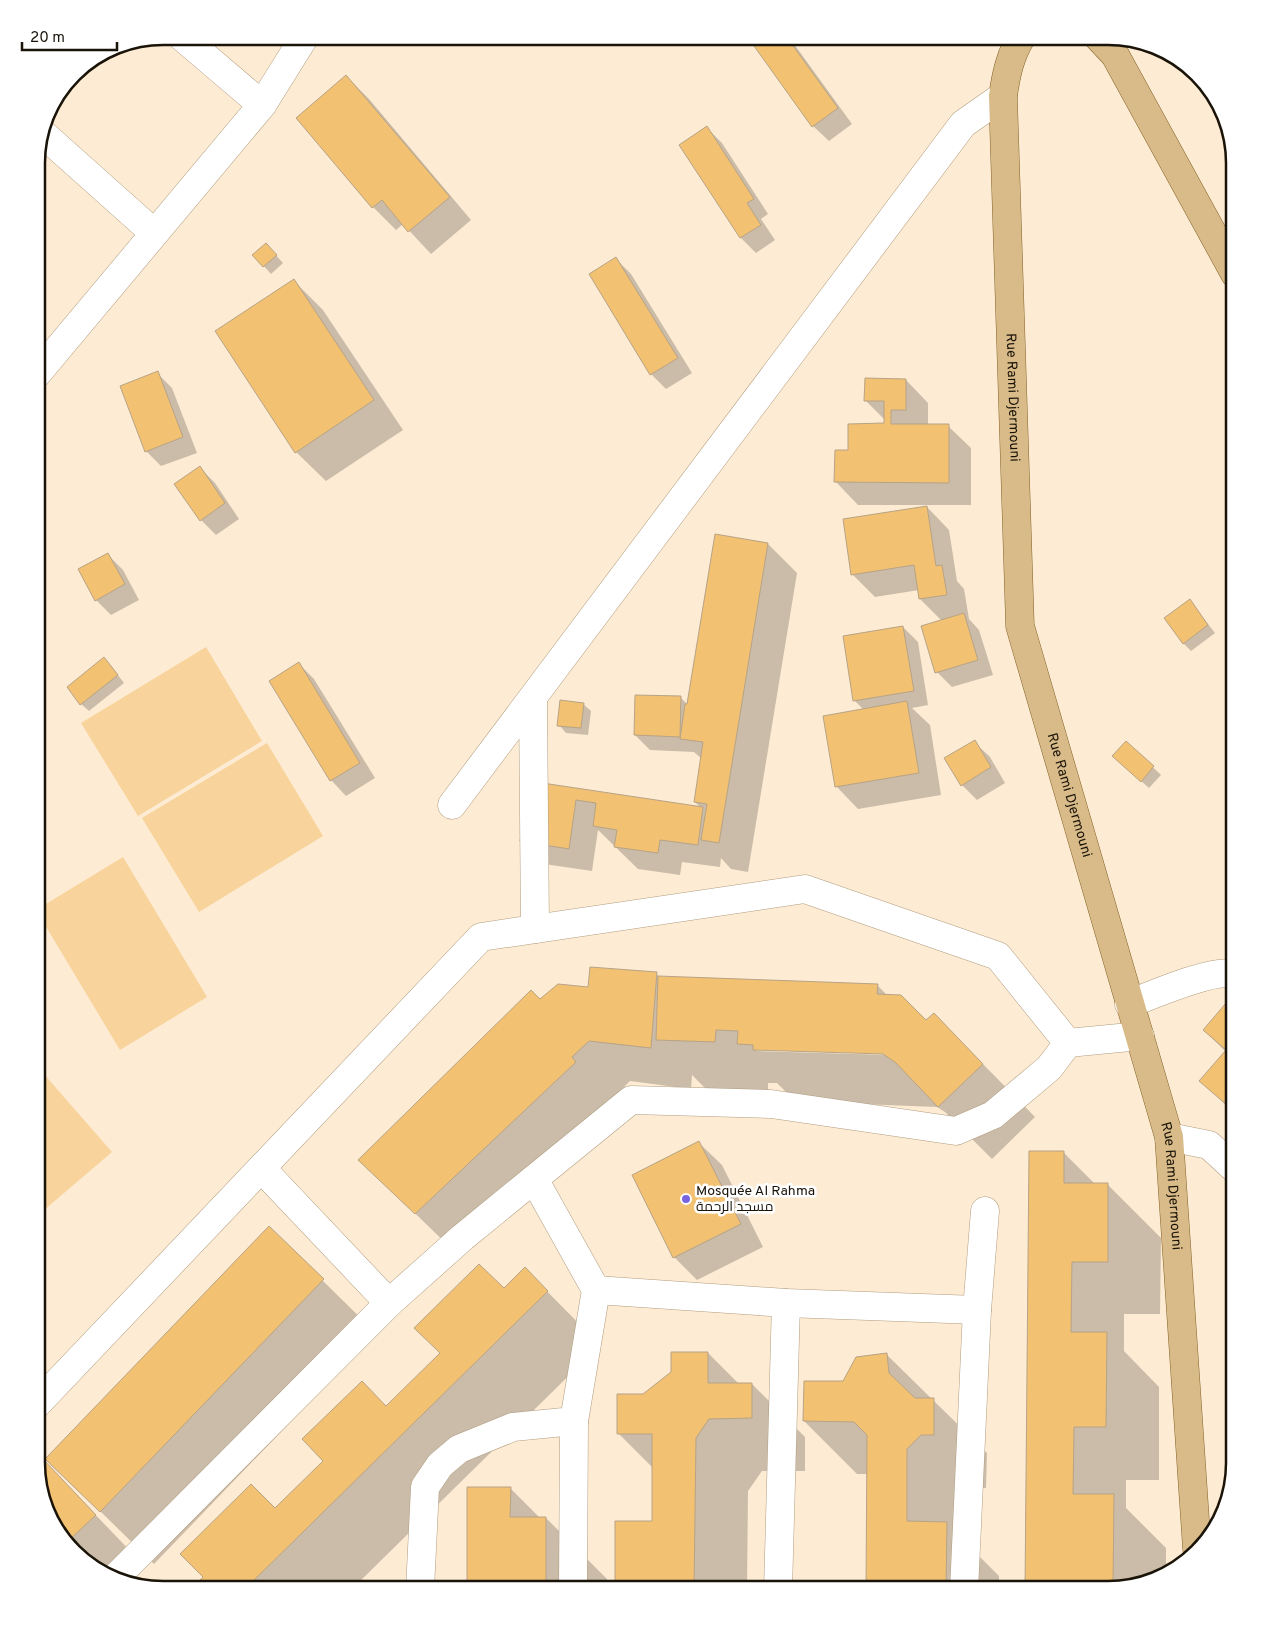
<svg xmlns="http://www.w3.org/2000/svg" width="1271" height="1626" font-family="Overpass,Cairo,sans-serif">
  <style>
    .green { fill: #f8d39c }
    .shadow { fill: #0003; fill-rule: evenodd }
    .building { fill: #f3c172; stroke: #b7a386 }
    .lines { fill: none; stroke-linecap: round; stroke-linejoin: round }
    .minor-casing { stroke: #b19d80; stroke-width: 29 }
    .major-casing { stroke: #856228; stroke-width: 29 }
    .minor { stroke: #fff; stroke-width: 28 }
    .major { stroke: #d8bb89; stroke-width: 28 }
    .poi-dot { fill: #7964df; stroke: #fff; stroke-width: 2 }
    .labels { text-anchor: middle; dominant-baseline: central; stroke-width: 5; stroke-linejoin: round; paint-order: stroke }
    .street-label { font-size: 14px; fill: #1a1308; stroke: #fff }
    .poi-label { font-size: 14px; fill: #1a1308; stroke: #fff; text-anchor: start }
    .rim { fill: none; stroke: #1a1308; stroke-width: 2.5 }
  </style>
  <rect width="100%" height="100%" fill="#fdecd3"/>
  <g class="green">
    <polygon points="206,647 262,741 138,816 81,723"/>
    <polygon points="267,743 323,836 199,912 142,818"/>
    <polygon points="123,857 207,997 120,1050 36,910"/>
    <polygon points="36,1065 112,1152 36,1217"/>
  </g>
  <g class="shadow">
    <polygon points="786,36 794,44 852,124 829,141 813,126 756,46"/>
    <polygon points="346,76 369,99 471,220 431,254 403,224 396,230 373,207 297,118"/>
    <polygon points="707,128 722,143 768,214 761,219 775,240 756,253 741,238 681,145"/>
    <polygon points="273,252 283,263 271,274 254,255"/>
    <polygon points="616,259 631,274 692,373 666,389 651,374"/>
    <polygon points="293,280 323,310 403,430 326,481 296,452"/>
    <polygon points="157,373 172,388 197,453 161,466 146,451"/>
    <polygon points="906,380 928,403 928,426 948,426 971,448 971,505 858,505 836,482 849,451 885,425 885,420 866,401"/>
    <polygon points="200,468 215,483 239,519 216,535 201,520"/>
    <polygon points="927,507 949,530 957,581 964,589 969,619 979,630 993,675 952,687 937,672 942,621 920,599 919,590 875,597 852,574"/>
    <polygon points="768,544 797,573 748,872 731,869 721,858 720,867 682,862 680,875 638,869 598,830 592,871 544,864 530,782 701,808 695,802 702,759 694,752 650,750 635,735 680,697 688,705"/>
    <polygon points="108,555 123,570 139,600 111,615 96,600"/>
    <polygon points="1190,601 1215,633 1191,651 1184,644"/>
    <polygon points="903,627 918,642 928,705 912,708 930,725 941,795 858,809 836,786 864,710 854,700"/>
    <polygon points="299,664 314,679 375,778 346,796 331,780 271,681"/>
    <polygon points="111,666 124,683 89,711 81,704"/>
    <polygon points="583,704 591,711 588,735 566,733 559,725"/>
    <polygon points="974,742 990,757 1005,783 977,800 962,785"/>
    <polygon points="1126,742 1161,775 1149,788 1121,763"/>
    <path d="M 656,974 L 660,977 L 877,985 L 888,996 L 926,1022 L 934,1014 L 1035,1117 L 992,1159 L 945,1112 L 937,1107 L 807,1102 L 791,1097 L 777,1083 L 768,1083 L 768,1095 L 710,1093 L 692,1075 L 691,1089 L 630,1081 L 457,1254 L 360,1160 L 540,1001 ZM 755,1048 L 889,1053 L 889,1055 L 757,1051 Z"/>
    <polygon points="1235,1000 1235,1114 1201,1081 1226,1052 1204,1030"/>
    <polygon points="699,1143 722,1165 763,1247 697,1280 674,1257"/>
    <polygon points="1064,1153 1096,1185 1108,1185 1161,1238 1160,1314 1124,1314 1124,1351 1159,1387 1159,1480 1126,1480 1126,1508 1166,1548 1166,1572 1108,1590 1026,1590"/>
    <polygon points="269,1228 376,1333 154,1564 47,1459"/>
    <polygon points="525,1269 600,1345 351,1590 192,1590 275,1510 387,1407"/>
    <polygon points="708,1353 739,1384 752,1384 805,1437 805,1471 762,1471 748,1491 747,1590 616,1590 654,1522 654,1469 618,1433 643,1396"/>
    <polygon points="886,1354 987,1453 986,1488 974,1488 960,1537 999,1576 999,1590 867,1590 868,1474 857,1474 804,1421 843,1383"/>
    <polygon points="43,1460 136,1557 115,1577 100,1573 57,1533 37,1466"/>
    <polygon points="510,1488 540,1518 546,1518 607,1579 607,1590 469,1590"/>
  </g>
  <g class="building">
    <polygon points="767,36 786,36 838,108 812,127 754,46"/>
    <polygon points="346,75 450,197 408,232 382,200 372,208 296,118"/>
    <polygon points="707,126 754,199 747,203 761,225 740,238 679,145"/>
    <polygon points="266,243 277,255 263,267 252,255"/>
    <polygon points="616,257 678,358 650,375 589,274"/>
    <polygon points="294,279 374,400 295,453 215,331"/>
    <polygon points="158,371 183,437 145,452 120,386"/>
    <polygon points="865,378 906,379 906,410 891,410 891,424 949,424 949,483 834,482 835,450 848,450 848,424 884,423 884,401 864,401"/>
    <polygon points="200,466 225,503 200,521 174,484"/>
    <polygon points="927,506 936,566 942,565 947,595 919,599 914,565 851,575 843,519"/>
    <polygon points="715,534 768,543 719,843 701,840 707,804 694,802 703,742 680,739 685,704 687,704"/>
    <polygon points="108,553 125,584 95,601 78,569"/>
    <polygon points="1190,599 1208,625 1183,644 1164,618"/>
    <polygon points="964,613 978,660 935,673 921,626"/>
    <polygon points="903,626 914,691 853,701 843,636"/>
    <polygon points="104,657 118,675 80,705 67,687"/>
    <polygon points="299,662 360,763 330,781 269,681"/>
    <polygon points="635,695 681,696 680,737 634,735"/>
    <polygon points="560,700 584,703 581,728 557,726"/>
    <polygon points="907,701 919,773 835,787 823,716"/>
    <polygon points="975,740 991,767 961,786 944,758"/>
    <polygon points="1126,741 1154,766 1141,782 1112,756"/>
    <polygon points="529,781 703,807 698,845 660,840 658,853 614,847 617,830 593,826 596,803 576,800 569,849 520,841"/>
    <polygon points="590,967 657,972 651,1048 589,1041 572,1057 576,1062 415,1214 358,1160 531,990 540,999 558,984 588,987"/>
    <polygon points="658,976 878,984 877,994 901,995 926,1020 934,1013 983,1064 938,1107 896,1063 883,1054 753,1050 753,1045 737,1044 738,1031 716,1030 715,1042 656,1040"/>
    <polygon points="1232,996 1235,999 1235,1112 1199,1081 1226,1050 1203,1030"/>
    <polygon points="699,1141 741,1224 673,1258 632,1175"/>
    <polygon points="1029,1151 1064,1151 1064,1183 1108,1183 1108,1262 1072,1262 1071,1332 1107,1332 1106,1427 1074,1427 1073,1494 1114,1494 1113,1588 1108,1590 1025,1590"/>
    <polygon points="269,1226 324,1279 100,1512 45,1459"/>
    <polygon points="479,1264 504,1288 525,1267 548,1291 244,1590 190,1590 203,1577 180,1554 251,1484 275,1508 323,1461 302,1439 362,1381 386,1406 440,1353 414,1328"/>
    <polygon points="671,1352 708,1352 708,1383 752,1383 752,1418 709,1419 696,1438 694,1590 615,1590 615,1521 652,1521 652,1434 617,1434 617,1394 643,1394 671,1372"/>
    <polygon points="887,1353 889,1373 915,1398 934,1398 934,1435 921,1435 907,1449 907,1521 947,1522 946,1590 866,1590 867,1435 854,1422 803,1421 804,1381 843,1381 856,1357"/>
    <polygon points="43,1459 96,1515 67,1542 57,1533 37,1464"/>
    <polygon points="467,1487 511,1487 510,1517 546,1517 546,1590 467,1590"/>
  </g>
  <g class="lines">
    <defs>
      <g id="minor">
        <polyline points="181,36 262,105"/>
        <polyline points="42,133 154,233"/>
        <polyline points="36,375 262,105 305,36"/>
        <polyline points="533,699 535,929"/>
        <polyline points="452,805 963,124 1003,96"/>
        <path d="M 1129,1004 C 1152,995 1214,968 1235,974"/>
        <polyline points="1169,1137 1209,1145 1235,1169"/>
        <polyline points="262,1169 389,1303"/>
        <polyline points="596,1290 786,1303 977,1310"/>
        <polyline points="36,1405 481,937 805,889 998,956 1068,1043"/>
        <polyline points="116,1577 389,1303 463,1237 534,1179"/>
        <polyline points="420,1590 425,1487 440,1465 459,1449 513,1427 574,1421 596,1290 534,1179 631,1100 771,1104 956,1131 993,1115 1049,1068 1068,1043 1140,1036"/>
        <polyline points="573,1590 574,1421"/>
        <polyline points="778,1590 786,1303"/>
        <polyline points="964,1590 977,1310 985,1211"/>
      </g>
      <g id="major">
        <path id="s1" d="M 1022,36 C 1010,55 1006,75 1003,96 L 1020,626 L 1169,1137 L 1197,1549"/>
        <polyline points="1098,37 1115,55 1235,274"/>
      </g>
    </defs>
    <use href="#minor" class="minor-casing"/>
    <use href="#major" class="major-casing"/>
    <use href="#minor" class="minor"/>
    <use href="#major" class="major"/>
  </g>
  <circle class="poi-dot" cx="686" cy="1199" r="5"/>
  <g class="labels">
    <g class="street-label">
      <text stroke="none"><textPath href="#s1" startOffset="365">Rue Rami Djermouni</textPath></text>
      <text stroke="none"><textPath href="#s1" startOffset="770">Rue Rami Djermouni</textPath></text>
      <text stroke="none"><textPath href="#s1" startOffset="1175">Rue Rami Djermouni</textPath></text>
    </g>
    <g class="poi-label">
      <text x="696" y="1191">Mosquée Al Rahma<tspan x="696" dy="16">مسجد الرحمة</tspan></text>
    </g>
  </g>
  <path d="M0 0H1271V1626H0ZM163 45H1108A118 118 0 0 1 1226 163V1463A118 118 0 0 1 1108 1581H163A118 118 0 0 1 45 1463V163A118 118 0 0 1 163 45Z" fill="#fff" fill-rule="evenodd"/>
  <path class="rim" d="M163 45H1108A118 118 0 0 1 1226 163V1463A118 118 0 0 1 1108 1581H163A118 118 0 0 1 45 1463V163A118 118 0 0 1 163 45Z"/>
  <path d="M22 42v8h95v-8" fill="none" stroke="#1a1308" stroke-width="2.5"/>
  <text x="30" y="42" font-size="15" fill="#1a1308" stroke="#ffffff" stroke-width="4" paint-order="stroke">20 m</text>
</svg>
